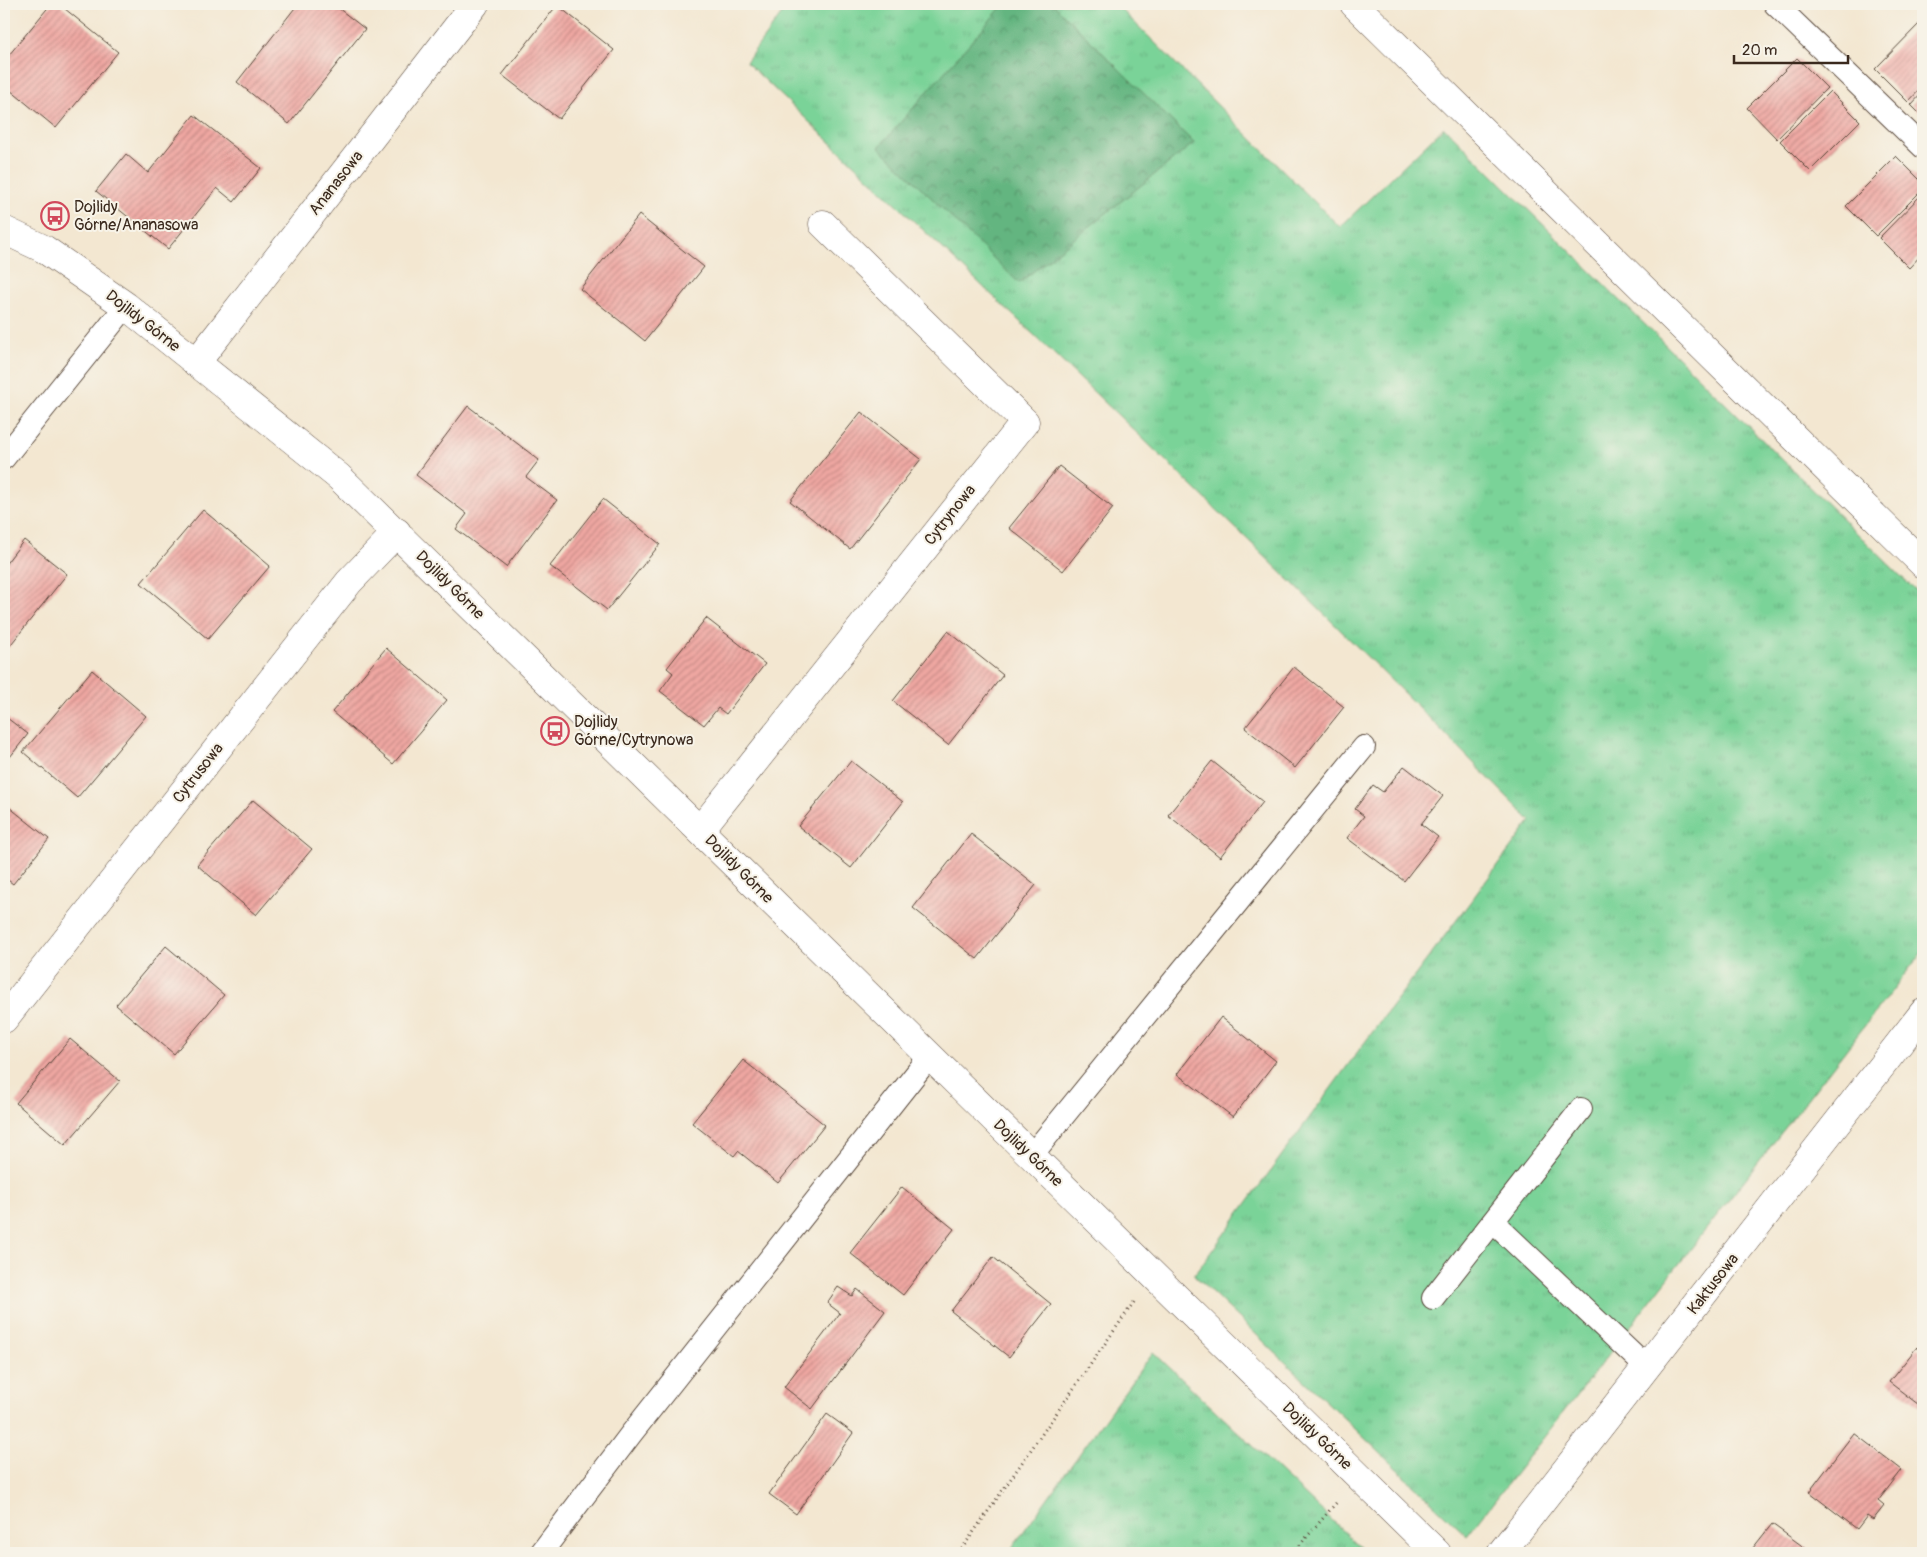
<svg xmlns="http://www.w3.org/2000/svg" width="1927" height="1557" font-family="Pangolin,sans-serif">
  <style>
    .grass { fill: url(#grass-tufts); stroke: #5a7e5b }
    .forest { fill: url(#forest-crowns); stroke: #4f704f }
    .building { fill: url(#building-hatch) }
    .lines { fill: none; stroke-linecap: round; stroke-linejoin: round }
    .lane-casing { stroke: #574639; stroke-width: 24 }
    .street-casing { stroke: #574639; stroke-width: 29 }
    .path { stroke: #574639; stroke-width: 3; stroke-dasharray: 1 4; stroke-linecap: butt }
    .lane { stroke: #fff; stroke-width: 22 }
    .street { stroke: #fff; stroke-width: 28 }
    .labels { text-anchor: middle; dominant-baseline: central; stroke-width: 4; stroke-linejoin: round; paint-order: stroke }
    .street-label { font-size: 16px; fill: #3b2a1e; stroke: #f7f3e8 }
    .poi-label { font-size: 16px; fill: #3b2a1e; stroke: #f7f3e8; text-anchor: start }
  </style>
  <defs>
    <pattern id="grass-tufts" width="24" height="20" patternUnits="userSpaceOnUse" patternTransform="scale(1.25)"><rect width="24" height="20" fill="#7ad398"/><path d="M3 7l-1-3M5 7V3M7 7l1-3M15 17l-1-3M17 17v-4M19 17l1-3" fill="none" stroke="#6ab583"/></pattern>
    <pattern id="forest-crowns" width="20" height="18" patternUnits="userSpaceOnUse" patternTransform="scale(1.25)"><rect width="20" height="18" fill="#63b580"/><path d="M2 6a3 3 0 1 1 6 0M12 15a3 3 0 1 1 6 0" fill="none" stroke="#539368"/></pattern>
    <pattern id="building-hatch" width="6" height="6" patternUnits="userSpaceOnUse" patternTransform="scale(1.25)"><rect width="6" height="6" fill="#efa7a2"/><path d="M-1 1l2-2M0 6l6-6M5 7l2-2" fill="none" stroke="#c38883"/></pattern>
  </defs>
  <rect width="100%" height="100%" fill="#f7f3e8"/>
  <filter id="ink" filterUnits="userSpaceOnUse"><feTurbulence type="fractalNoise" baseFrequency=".02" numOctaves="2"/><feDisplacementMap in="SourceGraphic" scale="10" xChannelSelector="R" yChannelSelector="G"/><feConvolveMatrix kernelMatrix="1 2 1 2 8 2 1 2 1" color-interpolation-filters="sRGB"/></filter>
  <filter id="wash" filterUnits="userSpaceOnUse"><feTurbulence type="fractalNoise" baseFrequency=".0096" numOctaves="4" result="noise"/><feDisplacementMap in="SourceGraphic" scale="20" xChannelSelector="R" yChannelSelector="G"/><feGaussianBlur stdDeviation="1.12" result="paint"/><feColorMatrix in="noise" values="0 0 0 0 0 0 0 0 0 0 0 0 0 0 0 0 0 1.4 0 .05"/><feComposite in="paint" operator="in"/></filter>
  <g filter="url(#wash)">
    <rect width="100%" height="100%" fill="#f3e7d1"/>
    <g class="grass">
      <path d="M 789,4 L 1116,4 L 1340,227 L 1444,127 L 1923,598 L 1923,951 L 1467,1536 L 1194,1275 L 1359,1050 L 1531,821 C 1277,561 1010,313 746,62 Z"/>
      <polygon points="1153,1352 1367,1553 1008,1553"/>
    </g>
    <polygon class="forest" points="1004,4 1053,4 1194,143 1019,283 879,147"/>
    <g id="blocks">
      <g class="building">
        <polygon points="51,4 59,4 118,52 56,128 4,85 4,61"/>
        <polygon points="298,4 333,4 365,29 289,124 237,82"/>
        <polygon points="557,5 614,50 559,119 502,75"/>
        <polygon points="1923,20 1923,86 1908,102 1875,69"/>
        <polygon points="1797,58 1827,88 1777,139 1747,108"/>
        <polygon points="1830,91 1860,121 1810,171 1780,141"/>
        <polygon points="1923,92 1923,117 1911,105"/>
        <polygon points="194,115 261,168 234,202 217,188 168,249 96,191 126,154 148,173"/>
        <polygon points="1896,156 1923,183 1923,189 1876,236 1846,206"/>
        <polygon points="1923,193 1923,253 1909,268 1879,238"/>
        <polygon points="639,215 704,267 645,341 580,289"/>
        <polygon points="468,406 539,460 526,477 557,500 506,567 456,529 467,514 416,475"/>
        <polygon points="861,412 921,459 850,549 790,501"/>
        <polygon points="1059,466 1113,508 1063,571 1009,528"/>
        <polygon points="603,499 660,544 607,610 550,566"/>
        <polygon points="203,510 270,566 208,639 141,583"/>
        <polygon points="24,540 67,574 4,653 4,566"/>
        <polygon points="706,618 765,664 726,714 718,708 704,725 660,691 673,673 667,668"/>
        <polygon points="948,631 1003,675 948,745 893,701"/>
        <polygon points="386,648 447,700 393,764 332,712"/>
        <polygon points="1294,667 1344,707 1295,768 1245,728"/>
        <polygon points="92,670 146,716 77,798 23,752"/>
        <polygon points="6,715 7,718 28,734 10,757 4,752 4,718"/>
        <polygon points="851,761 903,802 851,868 798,826"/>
        <polygon points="1212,761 1263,802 1220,857 1168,815"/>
        <polygon points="1404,766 1443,796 1421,824 1438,837 1404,881 1347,838 1364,816 1355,809 1373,785 1383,792"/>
        <polygon points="253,800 312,849 256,915 197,865"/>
        <polygon points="4,803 49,839 13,884 4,877"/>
        <polygon points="971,834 1036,885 977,959 913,908"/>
        <polygon points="166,946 224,995 174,1054 116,1005"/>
        <polygon points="1221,1017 1276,1061 1233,1117 1177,1074"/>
        <polygon points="70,1039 120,1081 65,1145 16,1103"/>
        <polygon points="743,1060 825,1125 778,1183 738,1151 734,1156 692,1123"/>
        <polygon points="902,1187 954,1229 903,1295 850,1253"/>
        <polygon points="993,1257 1051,1304 1009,1357 951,1311"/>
        <polygon points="838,1287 852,1296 857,1289 885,1311 812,1409 784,1387 840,1313 827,1303"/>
        <polygon points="1917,1347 1923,1352 1923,1408 1889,1382"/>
        <polygon points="827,1414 853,1433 796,1514 769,1494"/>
        <polygon points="1854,1433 1902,1470 1878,1501 1884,1506 1873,1520 1867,1516 1857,1529 1809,1492"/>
        <polygon points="1772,1524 1812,1553 1749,1553"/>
      </g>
    </g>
  </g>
  <g filter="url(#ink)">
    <use href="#blocks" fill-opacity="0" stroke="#574639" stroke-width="1"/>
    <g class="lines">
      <defs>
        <g id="lane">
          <polyline points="1775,4 1923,147"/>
          <polyline points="4,458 126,306"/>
          <polyline points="1031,1156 1364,747"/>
          <polyline points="1493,1222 1647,1368"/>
          <polyline points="1433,1298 1581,1109"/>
          <polyline points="541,1553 631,1434 930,1056"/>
        </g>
        <g id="street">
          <polyline points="1354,4 1923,564"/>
          <polyline points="4,230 44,249 126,306 339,477 1437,1553"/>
          <polyline points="196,363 475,4"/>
          <polyline points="700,830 1025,422 823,224"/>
          <polyline points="4,1019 349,582 397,532"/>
          <polyline points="1501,1553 1923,1013"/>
        </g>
      </defs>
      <use href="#lane" class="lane-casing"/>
      <use href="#street" class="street-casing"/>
      <g class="path">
        <polyline points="959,1553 1134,1302"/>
        <polyline points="1293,1553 1337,1502"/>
      </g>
      <use href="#lane" class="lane"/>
      <use href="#street" class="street"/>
    </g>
  </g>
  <defs>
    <symbol id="bus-ring" viewBox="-11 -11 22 22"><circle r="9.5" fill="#f7f3e8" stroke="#d1495b" stroke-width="1.5"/><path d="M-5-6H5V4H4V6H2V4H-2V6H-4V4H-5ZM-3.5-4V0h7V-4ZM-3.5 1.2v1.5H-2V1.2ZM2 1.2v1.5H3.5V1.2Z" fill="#d1495b"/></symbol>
  </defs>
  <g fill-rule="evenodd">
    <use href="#bus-ring" x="39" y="200" width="32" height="32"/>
    <use href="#bus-ring" x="539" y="715" width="32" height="32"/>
  </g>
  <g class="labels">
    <g class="street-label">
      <text transform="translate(336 183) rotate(-52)">Ananasowa</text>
      <text transform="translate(143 321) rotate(38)">Dojlidy Górne</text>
      <text transform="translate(950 515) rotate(-52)">Cytrynowa</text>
      <text transform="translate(450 585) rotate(45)">Dojlidy Górne</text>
      <text transform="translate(198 773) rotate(-52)">Cytrusowa</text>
      <text transform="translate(739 869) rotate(45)">Dojlidy Górne</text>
      <text transform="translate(1028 1153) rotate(44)">Dojlidy Górne</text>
      <text transform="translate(1713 1284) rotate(-52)">Kaktusowa</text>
      <text transform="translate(1317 1436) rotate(44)">Dojlidy Górne</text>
    </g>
    <g class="poi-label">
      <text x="74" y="207">Dojlidy<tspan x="74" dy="18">Górne/Ananasowa</tspan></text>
      <text x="574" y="722">Dojlidy<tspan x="574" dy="18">Górne/Cytrynowa</tspan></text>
    </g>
  </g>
  <rect width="1927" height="1557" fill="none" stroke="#f7f3e8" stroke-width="20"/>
  <path d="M1734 55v8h114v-8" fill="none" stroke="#3b2a1e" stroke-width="2.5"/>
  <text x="1742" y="55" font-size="15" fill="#3b2a1e" stroke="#f7f3e8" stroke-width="4" paint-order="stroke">20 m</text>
</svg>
